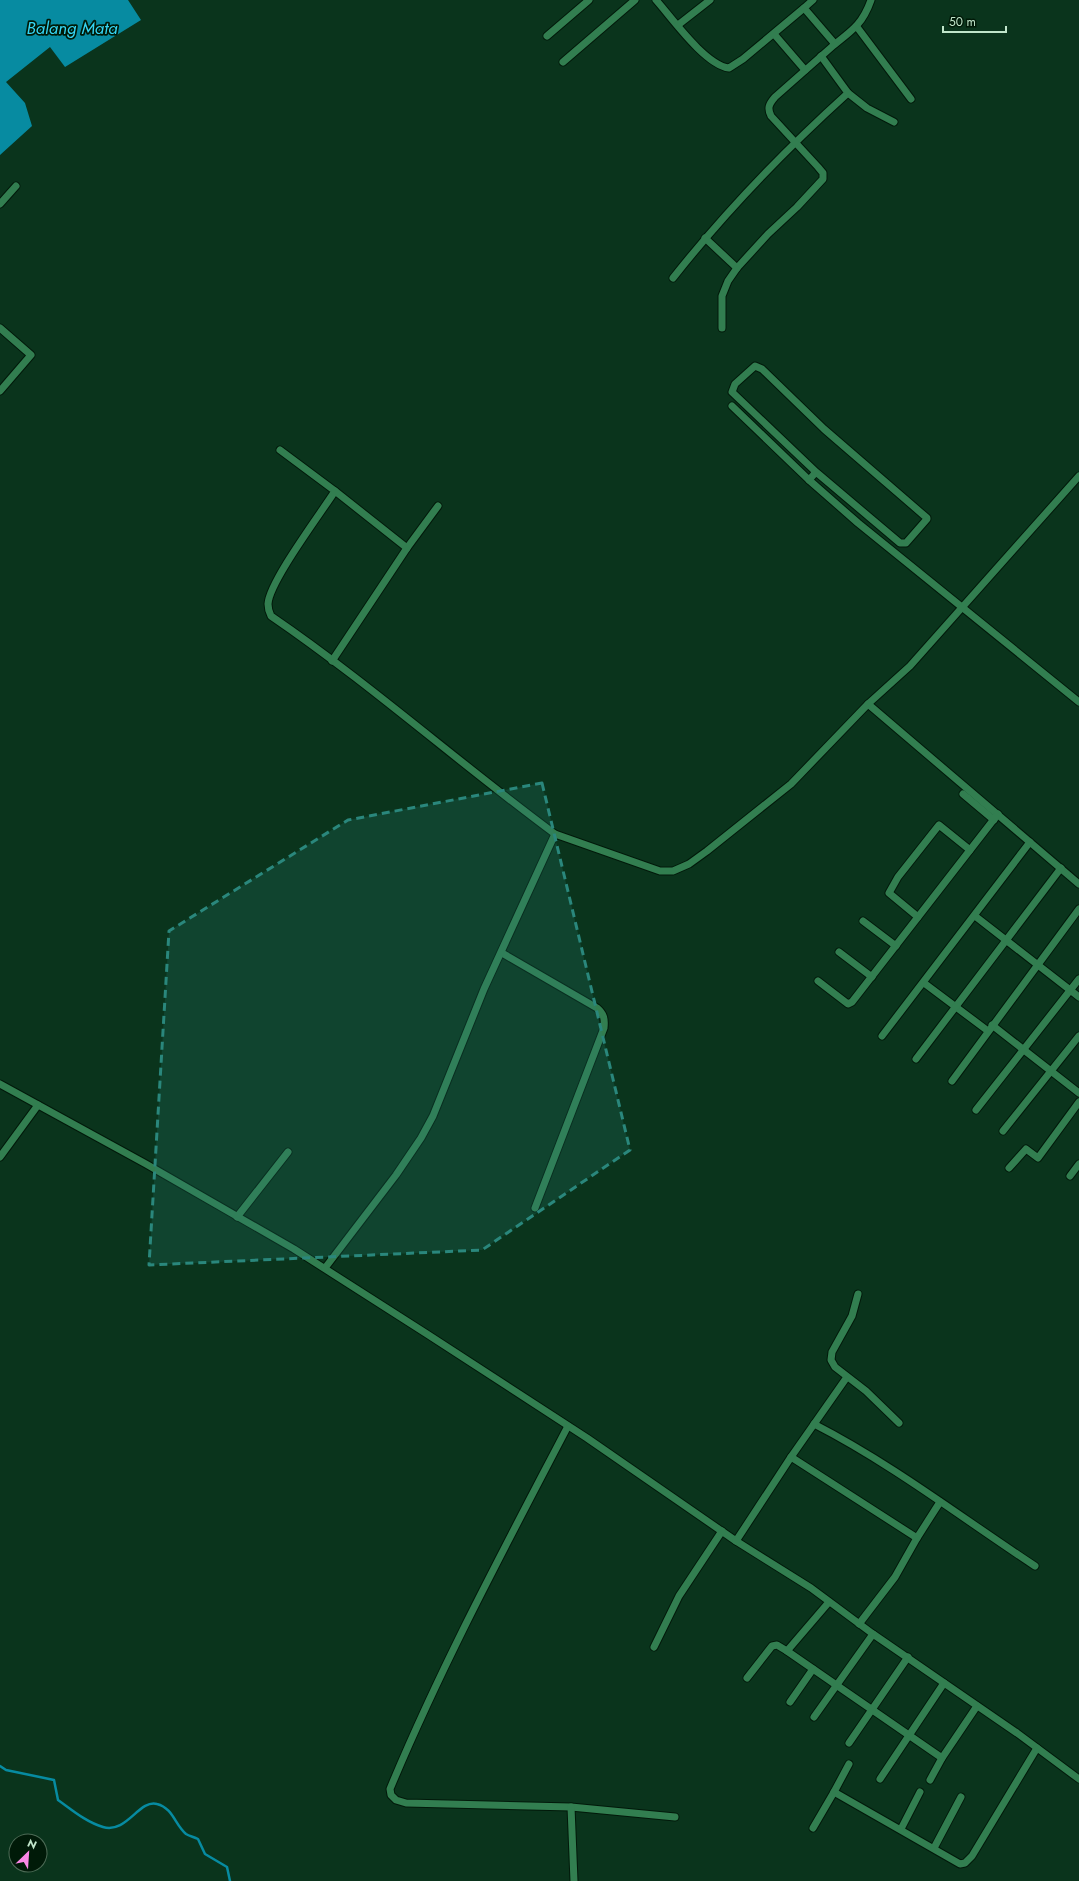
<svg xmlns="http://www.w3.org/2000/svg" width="1079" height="1881" font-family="Jost,sans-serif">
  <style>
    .water { fill: #078ba1 }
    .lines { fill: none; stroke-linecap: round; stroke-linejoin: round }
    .stream { stroke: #078ba1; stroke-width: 2.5 }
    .street-casing { stroke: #02190a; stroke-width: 9 }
    .street { stroke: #327e50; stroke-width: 7 }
    .marked { fill: #2a877c; fill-opacity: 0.2; stroke: #2a877c; stroke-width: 3; stroke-dasharray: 8 5; stroke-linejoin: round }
    .labels { text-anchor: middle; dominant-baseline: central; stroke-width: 3.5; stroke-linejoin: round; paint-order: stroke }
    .water-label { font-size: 17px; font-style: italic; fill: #36d6f5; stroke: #001a08 }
  </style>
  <rect width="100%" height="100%" fill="#0a341c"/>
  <polygon class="water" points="0,0 128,0 141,20 65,67 50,47 6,82 25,103 32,126 0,155"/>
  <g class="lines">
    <path class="stream" d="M 0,1766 L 6,1770 L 54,1780 L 58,1800 C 72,1810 86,1822 103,1827 C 127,1834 139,1799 157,1804 C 173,1808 175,1825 186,1834 C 189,1836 194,1837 198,1839 L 205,1854 L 227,1867 L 230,1881"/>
    <defs>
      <g id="street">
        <path d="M 656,0 C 672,18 705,65 729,68 L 743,59 L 804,8"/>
        <polyline points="678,25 710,0"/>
        <polyline points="857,27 911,99"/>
        <polyline points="774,34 805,70"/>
        <polyline points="547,36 589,0"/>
        <path d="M 835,44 C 853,30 863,23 871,0"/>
        <polyline points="563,62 635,0"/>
        <polyline points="848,93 867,108 894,122"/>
        <polyline points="0,204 16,186"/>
        <polyline points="705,238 737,268"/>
        <path d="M 673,278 C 726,211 785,150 848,93 L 821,56"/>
        <polyline points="0,328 31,355 0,391"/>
        <path d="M 722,328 L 722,296 L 728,281 L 737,268 L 768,234 L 797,207 L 823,179 L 823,173 L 818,167 L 771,116 C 767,108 769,104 775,97 L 835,44 L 804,8 L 813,0"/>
        <polyline points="732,406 809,480 858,523 1079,702"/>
        <path d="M 280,450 L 335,491 C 321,513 269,582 268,604 C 268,608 269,612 271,616 C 369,683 459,763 555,834"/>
        <polyline points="809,480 816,472 732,392 735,384 755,366 762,369 824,429 927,518 927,519 906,543 900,543 816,472"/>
        <polyline points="335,491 407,548"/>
        <polyline points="332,661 407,548 438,506"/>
        <polyline points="868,704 1079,884"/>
        <polyline points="963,794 994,820"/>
        <polyline points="975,916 1079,997"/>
        <polyline points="918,917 889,893 898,877 939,825 970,850"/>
        <polyline points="863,921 896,946"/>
        <polyline points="839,952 872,977"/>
        <path d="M 502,953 L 597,1008 C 604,1014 605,1019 604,1028 L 535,1208"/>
        <polyline points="818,981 848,1004 852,1002 998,814"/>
        <polyline points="924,983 988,1031"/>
        <polyline points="992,1025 1079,1093"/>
        <polyline points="882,1036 1030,842"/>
        <polyline points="916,1059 1061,868"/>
        <polyline points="952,1081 1079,909"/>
        <polyline points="0,1084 146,1164 294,1249 427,1334 587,1438 736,1541 811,1588 873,1634 1017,1733 1079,1779"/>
        <polyline points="976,1110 1079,979"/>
        <polyline points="1003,1131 1079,1036"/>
        <polyline points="0,1157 38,1105"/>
        <polyline points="1009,1168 1026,1149 1038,1158 1079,1102"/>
        <polyline points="1070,1176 1079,1164"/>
        <polyline points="237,1217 288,1152"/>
        <polyline points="325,1268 396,1175 421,1138 433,1116 484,989 555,834 660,871 673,871 689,864 707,851 791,784 868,704 910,666 1079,476"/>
        <polyline points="858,1294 852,1316 832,1352 831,1360 835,1367 866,1391 899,1423"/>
        <path d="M 814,1424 C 892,1464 962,1518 1035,1566"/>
        <path d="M 568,1426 C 506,1545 442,1664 390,1789 L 391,1795 L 396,1800 L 406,1803 L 571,1807 L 675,1817"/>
        <polyline points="791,1457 917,1538"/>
        <polyline points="736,1541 791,1457 847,1377"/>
        <polyline points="829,1602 787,1651 942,1758"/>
        <polyline points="859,1624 895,1577 917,1538 940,1502"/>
        <polyline points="654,1647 679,1596 722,1531"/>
        <polyline points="747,1678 772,1646 777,1645 787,1651"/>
        <polyline points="790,1702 813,1669"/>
        <polyline points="814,1717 873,1634"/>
        <polyline points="849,1743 908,1657"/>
        <polyline points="849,1764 834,1792 960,1864 965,1863 972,1856 1037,1748"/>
        <polyline points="880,1779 944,1683"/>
        <polyline points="930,1780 942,1758 977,1706"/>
        <polyline points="571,1807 574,1881"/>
        <polyline points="813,1828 834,1792"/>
        <polyline points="901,1829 920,1792"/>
        <polyline points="934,1848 961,1797"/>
      </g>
    </defs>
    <use href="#street" class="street-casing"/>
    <use href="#street" class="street"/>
  </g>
  <path class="marked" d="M 542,783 L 630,1150 L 482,1250 L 149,1265 L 169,931 L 348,820 Z"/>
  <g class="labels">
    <g class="water-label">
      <text x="72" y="28">Balang Mata</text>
    </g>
  </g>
  <g transform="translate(28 1853) rotate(25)"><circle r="19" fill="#001a08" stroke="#4d6b56"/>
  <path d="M0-3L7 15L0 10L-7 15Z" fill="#fa87e6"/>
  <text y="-6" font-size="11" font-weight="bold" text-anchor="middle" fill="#c0e5ca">N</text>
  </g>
  <path d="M943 26v6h63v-6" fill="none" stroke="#c0e5ca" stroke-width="2"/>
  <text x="949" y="26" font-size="12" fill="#c0e5ca" stroke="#001a08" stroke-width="3" paint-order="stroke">50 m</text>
</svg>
